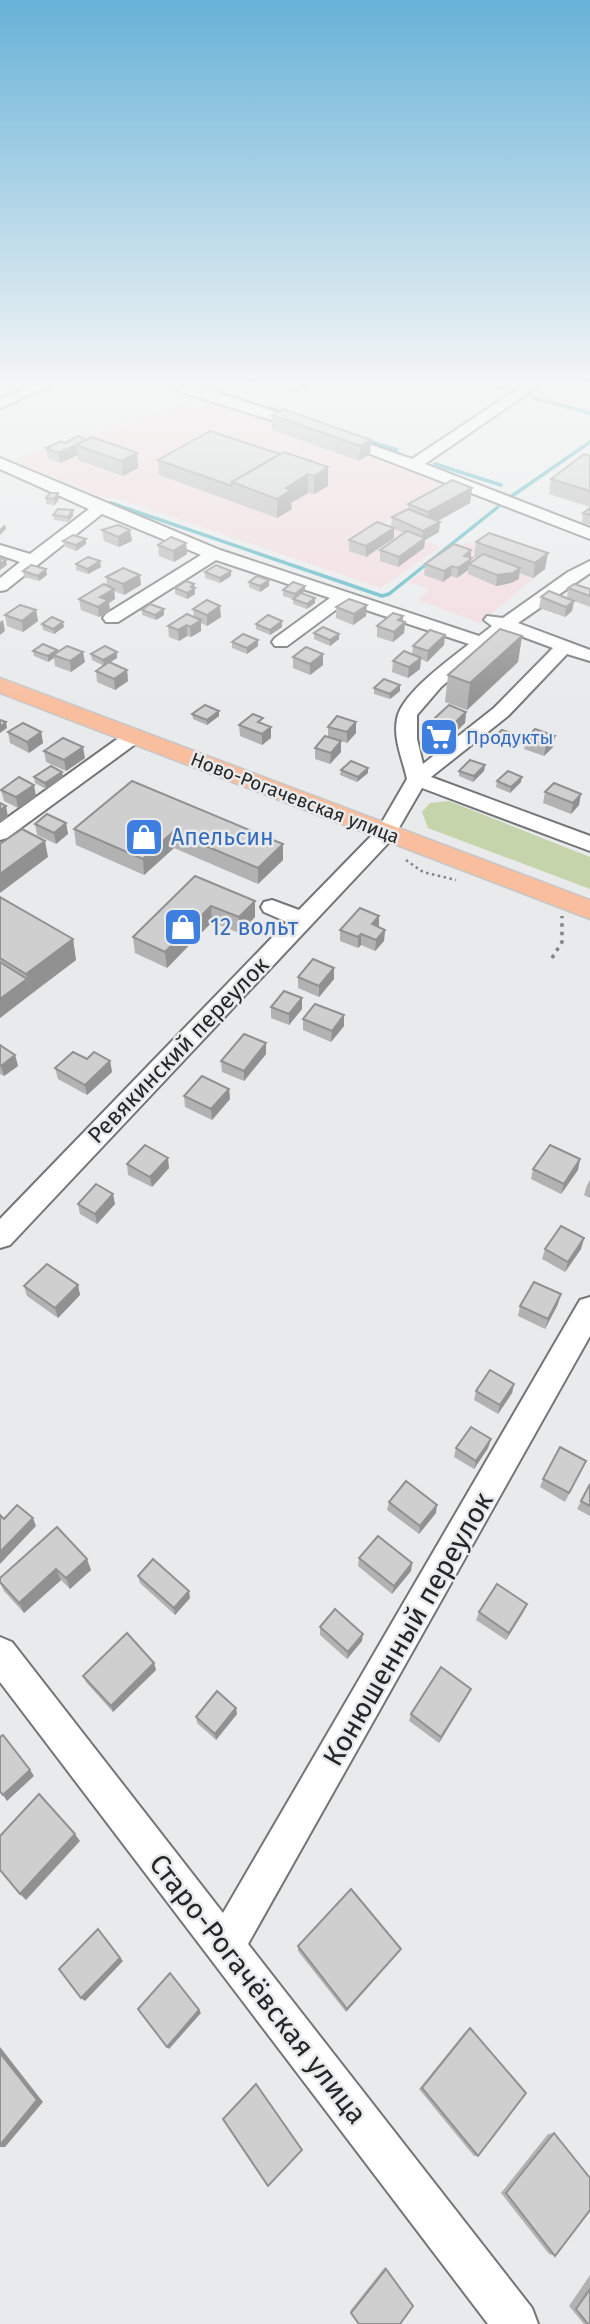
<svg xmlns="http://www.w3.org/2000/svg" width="590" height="2324" font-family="'Fira Sans',sans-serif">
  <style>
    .industrial { fill: #f3d8dc }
    .green { fill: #c5d4aa }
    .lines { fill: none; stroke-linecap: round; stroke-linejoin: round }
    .stream { stroke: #45afbd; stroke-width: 3.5 }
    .minor-casing { stroke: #747576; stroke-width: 4 }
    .major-casing { stroke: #c7c7c7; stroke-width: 3 }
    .path-far1 { stroke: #838384; stroke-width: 2.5; stroke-dasharray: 2.5 3.5; stroke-linecap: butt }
    .path { stroke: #838384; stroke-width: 3.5; stroke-dasharray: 3.5 5; stroke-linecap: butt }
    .minor { fill: #fff; fill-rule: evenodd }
    .major { fill: #f9be9e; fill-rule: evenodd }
    .wall { fill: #b3b2b2 }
    .shaded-wall { fill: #929191 }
    .building { fill: #d0cfcf; stroke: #929191; stroke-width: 2 }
    .labels { text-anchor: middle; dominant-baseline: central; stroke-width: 5; stroke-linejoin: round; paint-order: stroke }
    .far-shop-label { font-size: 19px; fill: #366cbe; stroke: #e9eaeb; text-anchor: start }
    .far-street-label { font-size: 19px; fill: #262626; stroke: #e9eaeb }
    .shop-label { font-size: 23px; fill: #366cbe; stroke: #e9eaeb; text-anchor: start }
    .street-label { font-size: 23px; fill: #262626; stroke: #e9eaeb }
    .near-street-label { font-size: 28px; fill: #262626; stroke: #e9eaeb }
  </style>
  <rect width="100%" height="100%" fill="#e9eaeb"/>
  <g class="industrial">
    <polygon points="226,404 445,480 385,524 440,547 381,588 119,499 101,497 14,461 29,454 184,405 193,409"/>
    <polygon points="466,542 487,548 545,569 480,623 418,600 429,589 408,582"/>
  </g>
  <polygon class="green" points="449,801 590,857 590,889 428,828 422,812 430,803"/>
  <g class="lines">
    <g class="stream">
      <polyline points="497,386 505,388"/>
      <polyline points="291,391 307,386"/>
      <polyline points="534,398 590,413"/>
      <polyline points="270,408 285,413"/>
      <polyline points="365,440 397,450"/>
      <polyline points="435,464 501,485"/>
      <polyline points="512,496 590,442"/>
      <polyline points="111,503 382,596 389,594 498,507"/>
    </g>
    <defs>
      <g id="minor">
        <polygon points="32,386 50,386 0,408 0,399"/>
        <polygon points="170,386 192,386 235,398 412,459 522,386 538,386 425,464 590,528 590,539 329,438 172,389"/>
        <path d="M 0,458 L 220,550 L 479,636 L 492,626 L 484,620 L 487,616 L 503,618 L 568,572 L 590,561 L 590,573 L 518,623 L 590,650 L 590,661 L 567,654 L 508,716 L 431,777 L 590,836 L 590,851 L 422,788 L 393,838 L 10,1245 L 0,1248 L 0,1219 L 287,922 L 264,912 L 261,907 L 264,902 L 272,900 L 299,910 L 378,829 L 407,779 C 403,760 393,739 397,719 C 401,694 449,660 469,644 L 345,603 L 287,646 L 275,646 L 272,642 L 275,638 L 330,598 L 216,560 L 118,622 L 106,622 L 103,618 L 106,614 L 201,555 L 102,514 L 6,590 L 0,591 L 0,578 L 20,562 L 0,555 L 0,545 L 30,554 L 89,509 L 0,469 ZM 507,631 L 553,648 L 494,708 L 423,764 L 417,739 L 417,715 L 441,687 Z"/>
        <polygon points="134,730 141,732 144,736 141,740 7,838 0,840 0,823 127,732"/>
        <polygon points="590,1297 590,1336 248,1944 532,2308 538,2324 488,2324 0,1682 0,1637 12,1642 223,1913 580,1300"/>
      </g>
      <polygon id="major" points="0,678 590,900 590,919 0,693"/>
    </defs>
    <use href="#minor" class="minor-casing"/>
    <use href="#major" class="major-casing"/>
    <polyline class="path-far1" points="406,860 423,872 456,880"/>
    <polyline class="path" points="552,958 562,942 562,916"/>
    <use href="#minor" class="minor"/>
    <use href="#major" class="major"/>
  </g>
  <g class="wall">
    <polygon points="272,415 371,440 370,454 359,461 272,430"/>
    <polygon points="87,440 137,453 138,468 123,476 78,460 78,455 60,463 48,458 46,448 65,443"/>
    <polygon points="284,452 328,486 314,494 308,493 291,503 292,509 277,518 159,475 158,460 280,454"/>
    <polygon points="590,456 590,507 549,494 551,479"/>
    <polygon points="472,488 470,503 438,521 439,532 425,540 424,548 398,567 380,561 380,550 404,533 394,529 394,538 366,557 349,551 349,540 391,527 392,517 408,509 408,504"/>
    <polygon points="46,498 59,499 55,505 46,504"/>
    <polygon points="590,508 590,526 582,523 583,513"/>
    <polygon points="73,510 73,516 68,522 54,520 53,515"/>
    <polygon points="102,530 130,530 132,541 119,547 104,541"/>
    <polygon points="489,533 545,569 533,578 519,573 519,579 511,583 496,586 468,574 468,570 457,578 451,576 443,582 424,575 425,564 470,558 472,558 471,562 477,558 474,557 476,542"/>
    <polygon points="86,539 86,544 76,551 64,546 63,541"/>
    <polygon points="186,543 187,554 174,562 159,556 158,545"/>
    <polygon points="76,564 101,567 88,574 76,570"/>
    <polygon points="46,569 47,575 39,581 24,577 23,571"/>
    <polygon points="231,571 231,576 220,583 205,578 205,572"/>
    <polygon points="106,577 141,585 124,595 114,591 115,599 109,603 110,611 99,617 81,610 79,599 107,586"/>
    <polygon points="249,582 269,586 260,592 249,587"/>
    <polygon points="194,584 195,594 187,599 175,594 175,588"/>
    <polygon points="568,588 590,589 590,607 574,601 572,611 565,617 539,608 541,597 567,598"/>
    <polygon points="283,590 305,591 302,593 315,603 307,609 293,604 293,599 283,596"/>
    <polygon points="336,607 366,616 353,625 336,618"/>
    <polygon points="164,609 164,615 156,620 142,615 142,610"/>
    <polygon points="193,609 221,617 207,626 201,623 201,631 191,637 187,636 179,641 169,637 168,626 194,617"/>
    <polygon points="36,610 38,621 23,632 7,626 5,615"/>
    <polygon points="403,616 403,622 405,622 404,633 393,642 377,637 377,626"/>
    <polygon points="282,621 282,627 270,635 256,629 256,624"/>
    <polygon points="42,624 64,627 54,634 43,630"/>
    <polygon points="314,633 339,634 339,639 330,646 314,639"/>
    <polygon points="445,635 444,645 427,662 421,659 420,669 408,678 392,672 393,661 412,654 413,646"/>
    <polygon points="522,636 518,662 467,710 445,702 448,675"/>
    <polygon points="258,640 258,646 247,654 232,648 232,642"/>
    <polygon points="57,650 57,652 85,662 71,672 55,666 54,658 48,662 34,656 33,651"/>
    <polygon points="117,652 117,658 109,663 127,670 128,681 115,690 97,682 96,671 104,666 92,660 91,654"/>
    <polygon points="293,657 323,665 310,675 293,668"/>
    <polygon points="374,688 400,691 390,699 374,694"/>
    <polygon points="219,711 219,716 207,725 193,719 192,714"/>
    <polygon points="466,712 465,723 439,748 421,741 422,730"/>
    <polygon points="263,724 271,727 271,738 262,745 240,736 239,725"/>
    <polygon points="328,727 356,733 347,743 341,741 341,752 330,764 315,759 315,748 328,737"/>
    <polygon points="8,732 41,732 43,743 29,753 10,743"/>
    <polygon points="495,736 522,737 521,743 514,749 495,741"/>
    <polygon points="526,738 553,747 544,756 524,749"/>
    <polygon points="44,751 85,758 66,771 46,762"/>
    <polygon points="485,765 484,771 473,782 459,776 459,771"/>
    <polygon points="341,770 368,773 357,782 340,775"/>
    <polygon points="62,772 63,777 46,789 35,783 34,777"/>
    <polygon points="132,781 283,844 283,860 258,884 174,848 144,875 76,845 74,829"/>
    <polygon points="497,781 521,782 510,793 496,787"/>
    <polygon points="1,790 36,796 18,808 4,801"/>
    <polygon points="545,792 579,805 571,814 543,803"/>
    <polygon points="66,823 68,834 56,844 37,835 35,824"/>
    <polygon points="195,876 255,917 239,933 212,922 167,968 135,953 133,937"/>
    <polygon points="0,897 73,939 76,960 0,1018"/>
    <polygon points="379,927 385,930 384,941 375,951 361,945 358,948 340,941 340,930"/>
    <polygon points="298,977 334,979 319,997 298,988"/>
    <polygon points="271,1007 302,1009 289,1025 271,1018"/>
    <polygon points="344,1015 344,1026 331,1042 303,1030 303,1019"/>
    <polygon points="266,1043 266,1054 244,1081 222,1072 221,1061"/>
    <polygon points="0,1045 15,1055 18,1066 4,1076 0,1074"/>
    <polygon points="87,1059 110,1061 112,1072 87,1095 58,1079 55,1068"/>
    <polygon points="229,1089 230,1099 212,1120 185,1107 184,1096"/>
    <polygon points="580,1159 578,1170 561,1194 531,1179 533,1169"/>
    <polygon points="127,1164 169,1168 152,1187 128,1175"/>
    <polygon points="590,1180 590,1198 584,1195 587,1185"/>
    <polygon points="78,1204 115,1204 97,1224 80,1214"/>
    <polygon points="584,1238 581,1249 565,1272 542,1259 545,1249"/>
    <polygon points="78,1285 80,1295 58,1318 27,1296 24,1286"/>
    <polygon points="558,1304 545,1329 518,1316 520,1306"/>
    <polygon points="514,1384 512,1393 498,1414 474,1400 476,1391"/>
    <polygon points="491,1439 488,1448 474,1469 454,1457 456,1448"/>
    <polygon points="586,1461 565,1502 540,1487 543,1479"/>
    <polygon points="590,1484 590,1516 577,1509"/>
    <polygon points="389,1502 436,1513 419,1534 387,1510"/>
    <polygon points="57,1527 91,1570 70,1589 61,1580 24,1613 4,1591 0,1583 0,1578"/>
    <polygon points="359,1558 412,1563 411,1571 392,1594 358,1566"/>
    <polygon points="138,1576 190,1598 175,1615 140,1583"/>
    <polygon points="527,1604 524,1611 506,1640 476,1620 479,1612"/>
    <polygon points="320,1627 362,1641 347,1659 320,1635"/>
    <polygon points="154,1663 156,1670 113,1712 86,1682 83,1676"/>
    <polygon points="471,1689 468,1695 439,1743 409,1721 411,1714"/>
    <polygon points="237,1714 216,1740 197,1723 196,1717"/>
    <polygon points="298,1946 398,1953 346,2012 298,1951"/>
    <polygon points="470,2028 478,2156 474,2156 419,2089 466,2031"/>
    <polygon points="554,2133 555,2256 549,2254 501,2193 548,2134"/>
    <polygon points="385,2267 413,2306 351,2313 350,2311"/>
    <polygon points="590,2275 590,2324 584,2324 569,2306"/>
  </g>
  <g class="shaded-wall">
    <polygon points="87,440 76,445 78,455 60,463 59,453"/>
    <polygon points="371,440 370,454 359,461 360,446"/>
    <polygon points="137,453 138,468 123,476 121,461"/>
    <polygon points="328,467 328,486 314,494 314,476"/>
    <polygon points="308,474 308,493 291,503 292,509 277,518 277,499 286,488"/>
    <polygon points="472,488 470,503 427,527 428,512"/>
    <polygon points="58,493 59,499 55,505 54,499"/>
    <polygon points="73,510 73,516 68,522 68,517"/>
    <polygon points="440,522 439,532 425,540 424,548 398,567 399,557 422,540 423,531"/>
    <polygon points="5,524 6,529 0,535 0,529"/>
    <polygon points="394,528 394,538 366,557 366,546"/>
    <polygon points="130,530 132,541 119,547 118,537"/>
    <polygon points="86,539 86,544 76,551 76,545"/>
    <polygon points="186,543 187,554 174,562 173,551"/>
    <polygon points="471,550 471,565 469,564 468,570 457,578 458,568 464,556"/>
    <polygon points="548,553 545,569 533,578 535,563"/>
    <polygon points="6,560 7,565 0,570 0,564"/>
    <polygon points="100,561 101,567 88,574 87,569"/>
    <polygon points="452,566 451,576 443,582 444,571"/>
    <polygon points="520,568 519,579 511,583 496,586 497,575"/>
    <polygon points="46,569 47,575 39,581 38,576"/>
    <polygon points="231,571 231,576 220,583 220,578"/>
    <polygon points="140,575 141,585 124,595 123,584"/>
    <polygon points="269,580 269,586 260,592 260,586"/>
    <polygon points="194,584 195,594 187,599 187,593 191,587"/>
    <polygon points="305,586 305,591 295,599 295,594"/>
    <polygon points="114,589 115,599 109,603 110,611 99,617 98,607 100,597"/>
    <polygon points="315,598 315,603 307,609 307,604"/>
    <polygon points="574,601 572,611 565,617 566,607"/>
    <polygon points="367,605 366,616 353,625 354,614"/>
    <polygon points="220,606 221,617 207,626 207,615"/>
    <polygon points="164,609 164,615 156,620 155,615"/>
    <polygon points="36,610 38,621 23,632 22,621"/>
    <polygon points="403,616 402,624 405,622 404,633 393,642 394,632 398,620"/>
    <polygon points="3,620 5,631 0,635 0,622"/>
    <polygon points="201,620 201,631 191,637 190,627"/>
    <polygon points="282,621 282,627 270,635 270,630"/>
    <polygon points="63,622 64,627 54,634 53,629"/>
    <polygon points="187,625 187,636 179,641 178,630"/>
    <polygon points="339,634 339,639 330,646 330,640"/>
    <polygon points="445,635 444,645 427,662 428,651"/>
    <polygon points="522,636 518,662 467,710 470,683"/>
    <polygon points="258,640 258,646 247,654 247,648"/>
    <polygon points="57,650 58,655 53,655 54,658 48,662 48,656"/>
    <polygon points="83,652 85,662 71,672 70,661"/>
    <polygon points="117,652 117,658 104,666 103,660"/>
    <polygon points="323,654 323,665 310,675 310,664"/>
    <polygon points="421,658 420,669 408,678 409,667"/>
    <polygon points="127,670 128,681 115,690 114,679"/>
    <polygon points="400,685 400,691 390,699 390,694"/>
    <polygon points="219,711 219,716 207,725 207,720"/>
    <polygon points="466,712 465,723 439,748 440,737"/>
    <polygon points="6,722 7,728 0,733 0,727"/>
    <polygon points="356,722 356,733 347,743 347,732"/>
    <polygon points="271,727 271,738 262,745 262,734"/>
    <polygon points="41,732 43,743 29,753 27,742"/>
    <polygon points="555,736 553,747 544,756 546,745"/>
    <polygon points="522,737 521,743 514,749 515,743"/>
    <polygon points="341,741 341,752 330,764 331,753"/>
    <polygon points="83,747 85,758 66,771 64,760"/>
    <polygon points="485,765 484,771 473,782 474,776"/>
    <polygon points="368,768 368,773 357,782 358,777"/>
    <polygon points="62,772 63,777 46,789 45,783"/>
    <polygon points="522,777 521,782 510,793 511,787"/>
    <polygon points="34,785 36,796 18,808 16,797"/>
    <polygon points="581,794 579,805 571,814 573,803"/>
    <polygon points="6,806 8,817 0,823 0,810"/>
    <polygon points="66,823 68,834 56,844 54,833"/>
    <polygon points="173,832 174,848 144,875 143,859"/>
    <polygon points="45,841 48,857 0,893 0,874"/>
    <polygon points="283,844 283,860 258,884 258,868"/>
    <polygon points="255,901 255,917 239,933 239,917"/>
    <polygon points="211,906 212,922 167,968 165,952"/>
    <polygon points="379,916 379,927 372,924"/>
    <polygon points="385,930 384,941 375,951 376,940"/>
    <polygon points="361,934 361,945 358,948 358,937"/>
    <polygon points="73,939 76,960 31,994 26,974"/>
    <polygon points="334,968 334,979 319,997 319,986"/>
    <polygon points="27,979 31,994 0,1018 0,999"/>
    <polygon points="302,998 302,1009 289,1025 289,1014"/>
    <polygon points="344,1015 344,1026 331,1042 332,1031"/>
    <polygon points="266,1043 266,1054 244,1081 244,1071"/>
    <polygon points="15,1055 18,1066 4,1076 1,1066"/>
    <polygon points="110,1061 112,1072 87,1095 85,1085"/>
    <polygon points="229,1089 230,1099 212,1120 211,1109"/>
    <polygon points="168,1158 169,1168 152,1187 150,1177"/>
    <polygon points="580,1159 578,1170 561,1194 564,1184"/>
    <polygon points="113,1194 115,1204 97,1224 95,1214"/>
    <polygon points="584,1238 581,1249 565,1272 568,1262"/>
    <polygon points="78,1285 80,1295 58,1318 55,1308"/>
    <polygon points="561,1294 558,1304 545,1329 548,1319"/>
    <polygon points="514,1384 512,1393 498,1414 500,1405"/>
    <polygon points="491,1439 488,1448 474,1469 476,1461"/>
    <polygon points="437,1505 436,1513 419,1534 420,1526"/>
    <polygon points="33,1518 36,1526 0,1564 0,1552"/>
    <polygon points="87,1559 91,1570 70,1589 66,1578"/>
    <polygon points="412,1563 411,1571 392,1594 394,1586"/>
    <polygon points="56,1569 61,1580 24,1613 19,1603"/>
    <polygon points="189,1591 190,1598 175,1615 174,1608"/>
    <polygon points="527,1604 524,1611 506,1640 509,1633"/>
    <polygon points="363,1634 362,1641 347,1659 348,1652"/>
    <polygon points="154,1663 156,1670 113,1712 111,1706"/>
    <polygon points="471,1689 468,1695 439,1743 441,1737"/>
    <polygon points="236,1708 237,1714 216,1740 215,1734"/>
    <polygon points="30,1770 34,1776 7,1801 3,1795"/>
    <polygon points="75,1834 80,1841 26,1900 20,1894"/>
    <polygon points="98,1929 123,1961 85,2001 81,1998"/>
    <polygon points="401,1949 398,1953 346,2012 347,2009"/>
    <polygon points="199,2010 201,2013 169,2049 167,2047"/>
    <polygon points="0,2047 43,2102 5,2147 0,2147"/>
  </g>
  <g class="building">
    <polygon points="283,409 371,440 360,446 272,415"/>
    <polygon points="210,431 280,454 232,482 232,486 158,460"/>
    <polygon points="78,436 87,440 59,453 46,448 61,441 65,443"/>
    <polygon points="92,437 137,453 121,461 76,445"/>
    <polygon points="284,452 328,467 314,476 308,474 286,488 291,490 277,499 232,482"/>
    <polygon points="584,454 590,456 590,491 551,479"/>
    <polygon points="452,480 472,488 428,512 408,504"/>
    <polygon points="50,493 58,493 54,499 46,498"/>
    <polygon points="590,508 590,515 583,513"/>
    <polygon points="58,509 73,510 68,517 53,515"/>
    <polygon points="408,509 440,522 423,531 392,517"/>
    <polygon points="377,522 394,528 366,546 349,540"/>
    <polygon points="118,525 130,530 118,537 102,530"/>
    <polygon points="407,531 425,538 399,557 380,550"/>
    <polygon points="489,533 548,553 535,563 476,542"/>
    <polygon points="73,535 86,539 76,545 63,541"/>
    <polygon points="171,537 186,543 173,551 158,545"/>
    <polygon points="454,544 471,550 464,556 472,558 458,568 452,566 444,571 425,564"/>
    <polygon points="483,554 520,568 513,573 497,575 469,564"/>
    <polygon points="88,557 100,561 87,569 76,564"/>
    <polygon points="0,558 6,560 0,564"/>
    <polygon points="31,565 46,569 38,576 23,571"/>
    <polygon points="216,565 231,571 220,578 205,572"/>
    <polygon points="123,568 140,575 123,584 106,577"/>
    <polygon points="257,576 269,580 260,586 249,582"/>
    <polygon points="186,581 194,584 191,587 195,588 187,593 175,588"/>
    <polygon points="293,582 305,586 295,594 283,590"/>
    <polygon points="104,584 114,589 100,597 108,600 98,607 79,599"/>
    <polygon points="574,584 590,589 590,596 568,588"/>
    <polygon points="549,591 574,601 566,607 541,597"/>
    <polygon points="301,593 315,598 307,604 293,599"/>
    <polygon points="349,599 367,605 354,614 336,607"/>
    <polygon points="207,600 220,606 207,615 193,609"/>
    <polygon points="150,604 164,609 155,615 142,610"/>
    <polygon points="20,605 36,610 22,621 5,615"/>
    <polygon points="393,613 403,616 398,620 405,622 394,632 377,626"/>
    <polygon points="187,614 201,620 190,627 187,625 178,630 168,626"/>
    <polygon points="268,615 282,621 270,630 256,624"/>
    <polygon points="52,617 63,622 53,629 42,624"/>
    <polygon points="323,627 339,634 330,640 314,633"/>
    <polygon points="500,629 522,636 470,683 448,675"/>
    <polygon points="430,630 445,635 428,651 413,646"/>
    <polygon points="243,634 258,640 247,648 232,642"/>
    <polygon points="43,644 57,650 48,656 33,651"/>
    <polygon points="67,646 83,652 70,661 53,655"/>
    <polygon points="105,646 117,652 103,660 91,654"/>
    <polygon points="306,647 323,654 310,664 293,657"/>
    <polygon points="404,651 421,658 409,667 393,661"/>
    <polygon points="109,662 127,670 114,679 96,671"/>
    <polygon points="384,679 400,685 390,694 374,688"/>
    <polygon points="205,705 219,711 207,720 192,714"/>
    <polygon points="449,705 466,712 440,737 422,730"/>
    <polygon points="253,714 263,718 258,722 271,727 262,734 239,725"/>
    <polygon points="337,716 356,722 347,732 328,727"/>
    <polygon points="0,720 6,722 0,727"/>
    <polygon points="23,723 41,732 27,742 8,732"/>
    <polygon points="535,729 555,736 546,745 526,738"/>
    <polygon points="502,730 522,737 515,743 495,736"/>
    <polygon points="325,736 341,741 331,753 315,748"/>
    <polygon points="63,738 83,747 64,760 44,751"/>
    <polygon points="470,760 485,765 474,776 459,771"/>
    <polygon points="351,761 368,768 358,777 341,770"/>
    <polygon points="51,766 62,772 45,783 34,777"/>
    <polygon points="508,771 522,777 511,787 497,781"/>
    <polygon points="19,777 34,785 16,797 1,790"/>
    <polygon points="132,781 283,844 258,868 173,832 143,859 74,829"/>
    <polygon points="554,783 581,794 573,803 545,792"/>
    <polygon points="0,803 6,806 0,810"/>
    <polygon points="47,814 66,823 54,833 35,824"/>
    <polygon points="22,829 45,841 0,874 0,844"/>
    <polygon points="195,876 255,901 239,917 211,906 165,952 133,937"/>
    <polygon points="0,897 73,939 26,974 0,958"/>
    <polygon points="360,908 379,916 372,924 385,930 376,940 361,934 358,937 340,930"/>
    <polygon points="313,959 334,968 319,986 298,977"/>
    <polygon points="0,962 27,979 0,999"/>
    <polygon points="284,991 302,998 289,1014 271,1007"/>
    <polygon points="315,1004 344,1015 332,1031 303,1019"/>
    <polygon points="244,1034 266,1043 244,1071 221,1061"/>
    <polygon points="0,1045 15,1055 1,1066 0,1065"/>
    <polygon points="73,1052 87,1059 94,1052 110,1061 85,1085 55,1068"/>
    <polygon points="202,1076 229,1089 211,1109 184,1096"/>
    <polygon points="145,1145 168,1158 150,1177 127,1164"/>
    <polygon points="550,1145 580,1159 564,1184 533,1169"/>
    <polygon points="96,1184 113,1194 95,1214 78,1204"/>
    <polygon points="561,1226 584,1238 568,1262 545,1249"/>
    <polygon points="47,1264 78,1285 55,1308 24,1286"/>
    <polygon points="534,1282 561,1294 548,1319 520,1306"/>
    <polygon points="490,1370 514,1384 500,1405 476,1391"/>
    <polygon points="471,1427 491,1439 476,1461 456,1448"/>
    <polygon points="560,1447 586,1461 569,1493 543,1479"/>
    <polygon points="406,1481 437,1505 420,1526 389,1502"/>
    <polygon points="590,1484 590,1506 581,1501"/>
    <polygon points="17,1505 33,1518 0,1552 0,1515 4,1519"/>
    <polygon points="57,1527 87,1559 66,1578 56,1569 19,1603 0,1582 0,1578"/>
    <polygon points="378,1536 412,1563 394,1586 359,1558"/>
    <polygon points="153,1559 189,1591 174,1608 138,1576"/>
    <polygon points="497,1584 527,1604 509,1633 479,1612"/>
    <polygon points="335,1609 363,1634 348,1652 320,1627"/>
    <polygon points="127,1633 154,1663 111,1706 83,1676"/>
    <polygon points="441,1667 471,1689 441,1737 411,1714"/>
    <polygon points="217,1691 236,1708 215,1734 196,1717"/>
    <polygon points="3,1735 30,1770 3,1795 0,1791 0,1737"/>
    <polygon points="39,1794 75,1834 20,1894 0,1870 0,1836"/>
    <polygon points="351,1889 401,1949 347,2009 298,1946"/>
    <polygon points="98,1929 120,1958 81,1998 59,1969"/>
    <polygon points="170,1973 199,2010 167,2047 138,2009"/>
    <polygon points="470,2028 526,2093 478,2156 422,2088"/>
    <polygon points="0,2053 37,2100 0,2145"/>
    <polygon points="256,2084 302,2150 268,2186 223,2119"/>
    <polygon points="554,2133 590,2178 590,2210 555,2256 506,2193"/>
    <polygon points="386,2269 413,2306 400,2324 359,2324 351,2313"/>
    <polygon points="590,2289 590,2324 588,2324 576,2309"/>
  </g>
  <linearGradient id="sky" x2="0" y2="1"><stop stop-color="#67b2d7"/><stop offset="0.54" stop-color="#f5f6f6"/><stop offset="1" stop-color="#f5f6f6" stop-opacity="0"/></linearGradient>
  <rect width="590" height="711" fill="url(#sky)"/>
  <defs>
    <symbol id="supermarket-square" viewBox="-11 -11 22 22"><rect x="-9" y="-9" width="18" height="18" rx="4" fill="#3f7fe0" stroke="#e9eaeb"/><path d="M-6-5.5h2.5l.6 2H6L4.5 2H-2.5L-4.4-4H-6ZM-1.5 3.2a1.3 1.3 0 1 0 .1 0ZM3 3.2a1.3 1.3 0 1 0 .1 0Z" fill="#fff"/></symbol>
    <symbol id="shop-square" viewBox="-11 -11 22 22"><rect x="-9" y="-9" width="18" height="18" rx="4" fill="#3f7fe0" stroke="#e9eaeb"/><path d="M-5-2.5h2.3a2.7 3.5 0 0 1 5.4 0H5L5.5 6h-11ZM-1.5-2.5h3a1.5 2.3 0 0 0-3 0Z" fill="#fff"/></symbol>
  </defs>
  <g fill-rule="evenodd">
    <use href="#supermarket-square" x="417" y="715" width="44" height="44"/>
    <use href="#shop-square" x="122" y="815" width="44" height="44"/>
    <use href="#shop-square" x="161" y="905" width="44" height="44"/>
  </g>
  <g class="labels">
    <g class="far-shop-label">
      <text x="466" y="737">Продукты</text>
    </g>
    <g class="far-street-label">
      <text transform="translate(295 798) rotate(21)">Ново-Рогачевская улица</text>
    </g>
    <g class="shop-label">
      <text x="171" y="837">Апельсин</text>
      <text x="210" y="927">12 вольт</text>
    </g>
    <g class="street-label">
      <text transform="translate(178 1050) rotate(-46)">Ревякинский переулок</text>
    </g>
    <g class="near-street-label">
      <text transform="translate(408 1629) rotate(-60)">Конюшенный переулок</text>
      <text transform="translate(258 1989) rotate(52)">Старо-Рогачёвская улица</text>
    </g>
  </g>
</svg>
